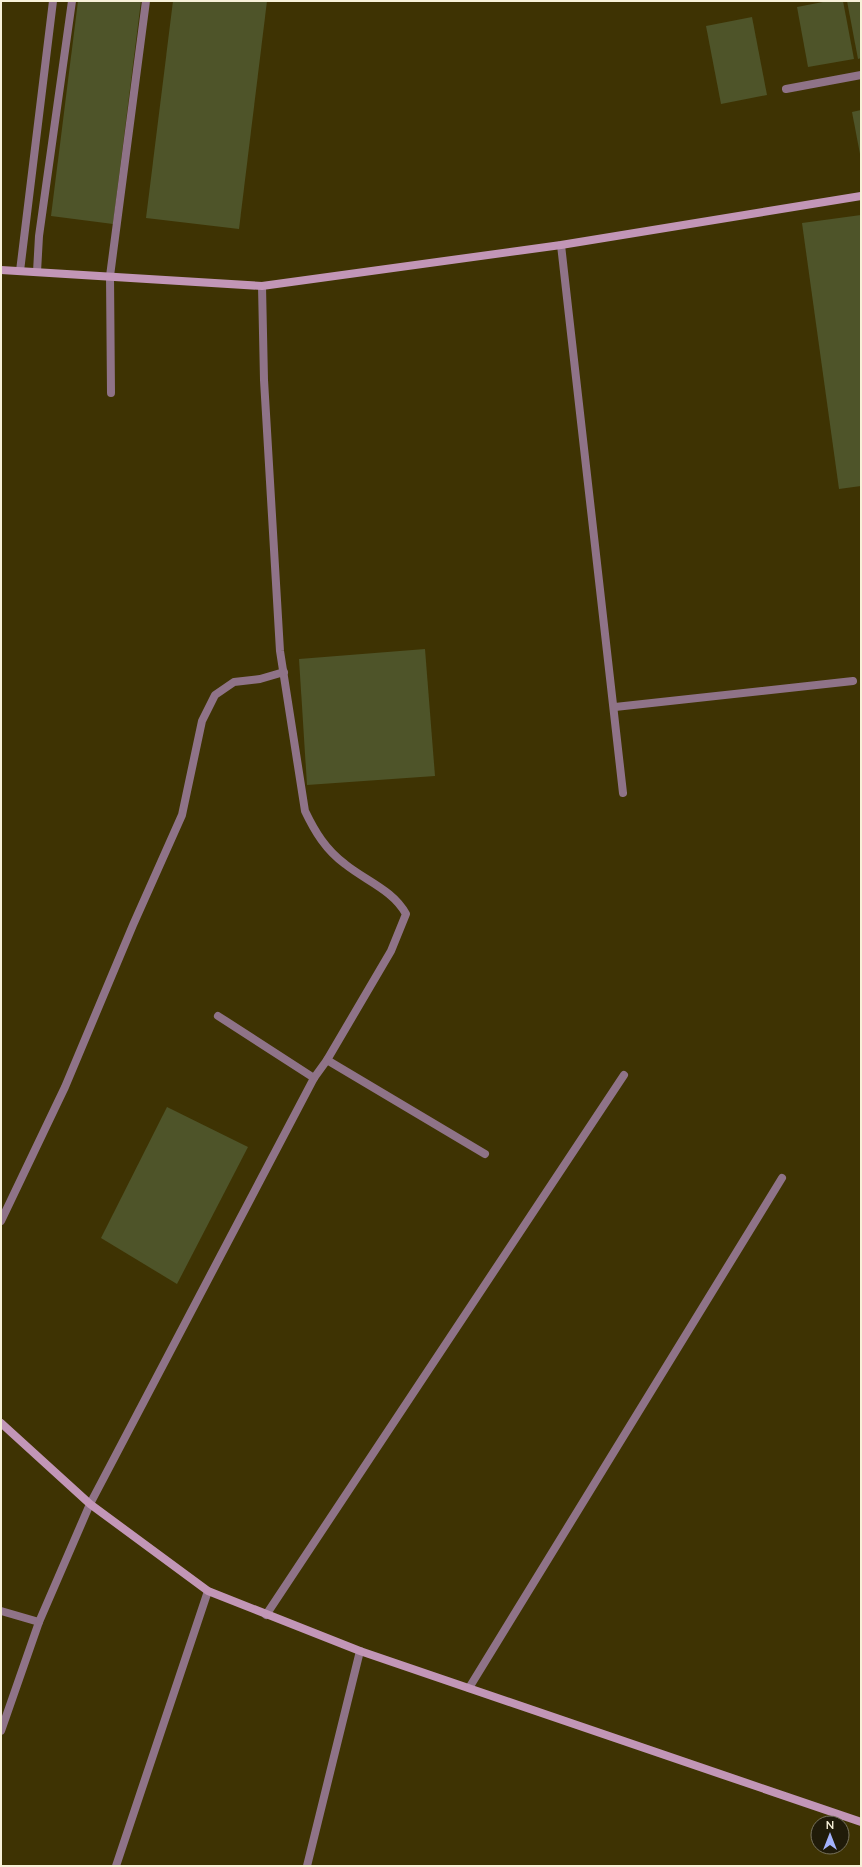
<svg xmlns="http://www.w3.org/2000/svg" width="862" height="1867" font-family="Lato,sans-serif">
  <style>
    .building { fill: #4e5429 }
    .lines { fill: none; stroke-linecap: round; stroke-linejoin: round }
    .lane { stroke: #8f7388; stroke-width: 8 }
    .street { stroke: #8f7388; stroke-width: 8 }
    .secondary { stroke: #c296b7; stroke-width: 8 }
  </style>
  <rect width="100%" height="100%" fill="#3e3303"/>
  <g class="building">
    <polygon points="78,1 141,1 113,224 51,216"/>
    <polygon points="173,1 267,1 239,229 146,218"/>
    <polygon points="828,1 843,1 854,59 808,67 797,7"/>
    <polygon points="847,1 861,1 861,58 858,59"/>
    <polygon points="752,17 767,95 721,104 706,26"/>
    <polygon points="861,110 861,154 860,154 852,112"/>
    <polygon points="861,215 861,486 839,489 802,223"/>
    <polygon points="425,649 435,776 307,785 299,659"/>
    <polygon points="167,1107 248,1147 177,1284 101,1238"/>
  </g>
  <g class="lines">
    <g class="lane">
      <polyline points="266,1615 624,1075"/>
      <polyline points="469,1688 782,1178"/>
    </g>
    <g class="street">
      <polyline points="786,89 861,75"/>
      <polyline points="561,245 623,793"/>
      <polyline points="20,271 53,1"/>
      <polyline points="37,272 39,236 72,1"/>
      <polyline points="111,393 110,276 146,1"/>
      <polyline points="615,707 853,681"/>
      <polyline points="218,1016 314,1078"/>
      <polyline points="327,1060 485,1154"/>
      <polyline points="1,1221 65,1087 133,925 182,815 202,721 215,695 234,682 260,679 284,672"/>
      <polyline points="1,1611 39,1622"/>
      <path d="M 1,1731 L 39,1622 L 90,1504 L 314,1078 L 327,1060 L 391,951 L 406,914 C 393,890 366,881 345,864 C 326,850 315,832 305,811 L 280,651 L 264,380 L 262,286"/>
      <polyline points="116,1866 208,1591"/>
      <polyline points="307,1866 360,1651"/>
    </g>
    <g class="secondary">
      <polyline points="1,270 262,286 561,245 861,196"/>
      <polyline points="1,1423 90,1504 208,1591 360,1651 861,1822"/>
    </g>
  </g>
  <rect width="862" height="1867" fill="none" stroke="#f7f1d9" stroke-width="4"/>
  <g transform="translate(830 1835)"><circle r="19" fill="#201b09" stroke="#76715c"/>
  <path d="M0-3L7 15L0 10L-7 15Z" fill="#a3b2fd"/>
  <text y="-6" font-size="11" font-weight="bold" text-anchor="middle" fill="#f7f1d9">N</text>
  </g>
</svg>
